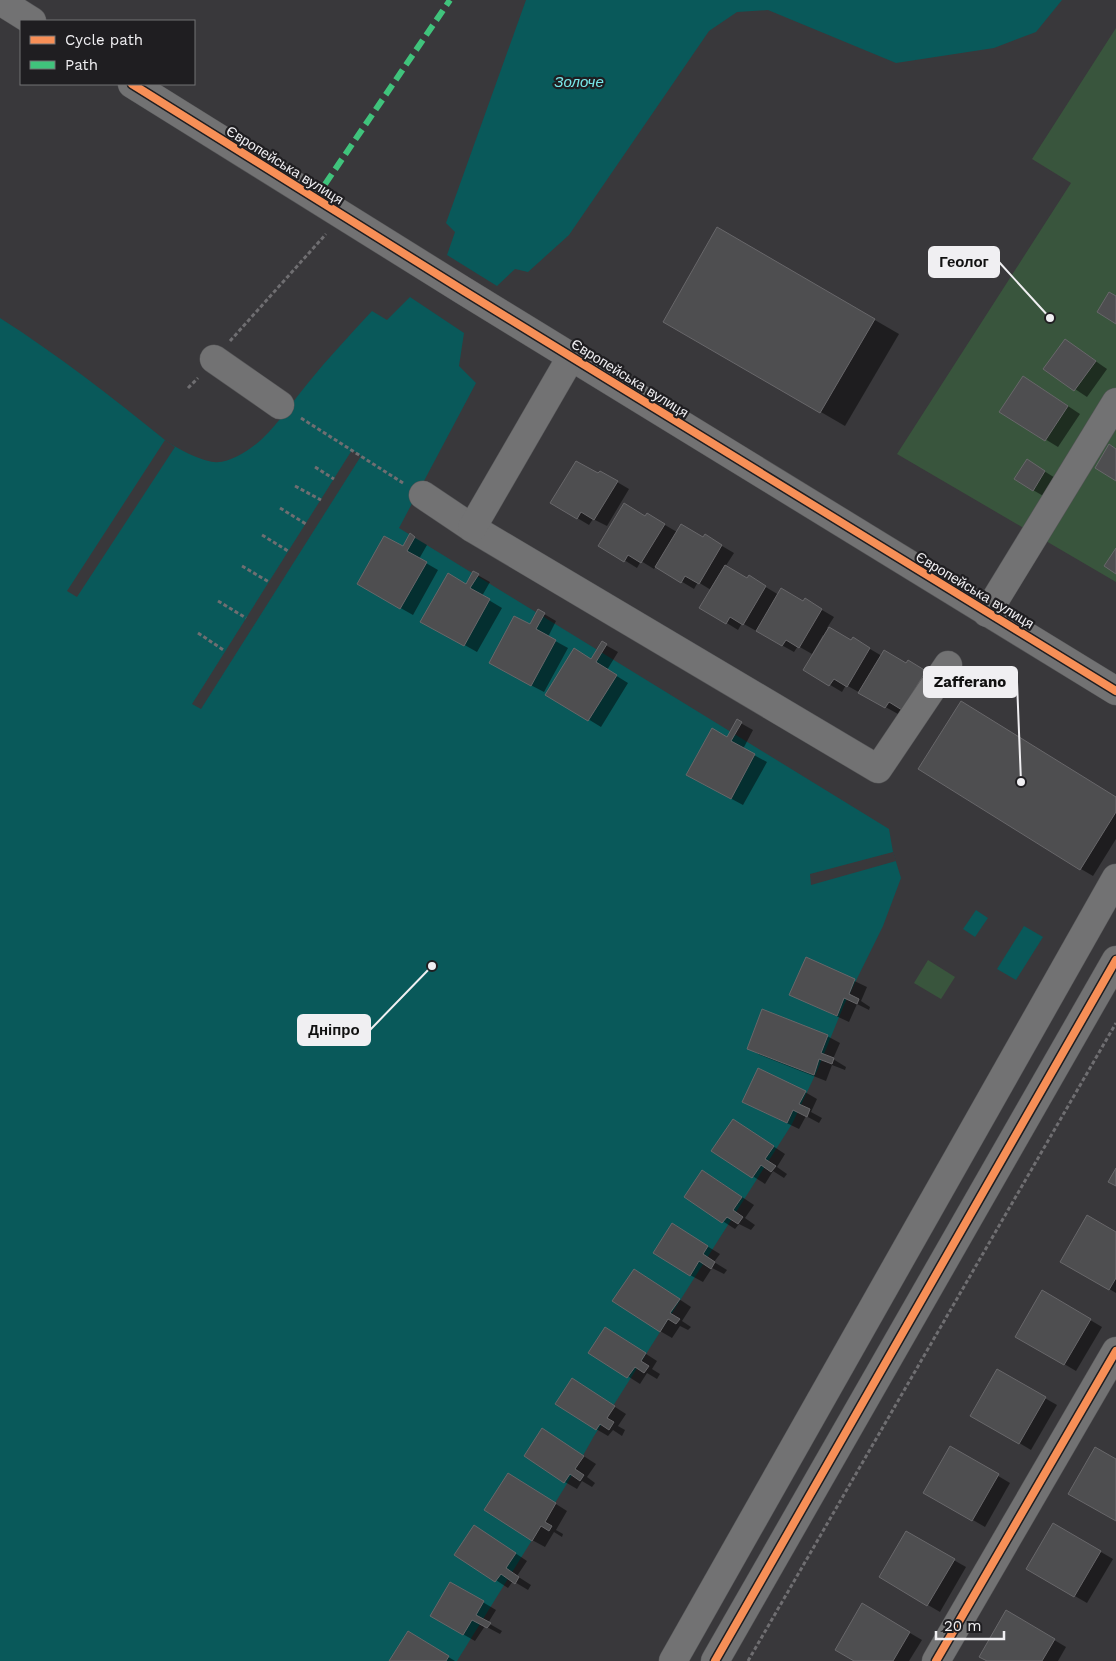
<svg xmlns="http://www.w3.org/2000/svg" width="1116" height="1661" font-family="'Work Sans',sans-serif">
  <style>
    .green { fill: #39553d }
    .water { fill: #09595a }
    .pier { fill: #39383b }
    .shadow { fill: #0007 }
    .building { fill: #4e4e50; stroke: #68676a }
    .lines { fill: none; stroke-linecap: round; stroke-linejoin: round }
    .minor-casing { stroke: #565658; stroke-width: 29 }
    .path { stroke: #6f6e71; stroke-width: 3; stroke-dasharray: 4 2.5; stroke-linecap: butt }
    .minor { stroke: #727273; stroke-width: 28 }
    .quiet { stroke: #40c37c; stroke-width: 6; stroke-dasharray: 12 6; stroke-linecap: butt }
    .cycleway-casing { stroke: #1f1e21; stroke-width: 11 }
    .cycleway { stroke: #f78f57; stroke-width: 8 }
    .labels { text-anchor: middle; dominant-baseline: central; stroke-width: 4.5; stroke-linejoin: round; paint-order: stroke }
    .street-label { font-size: 14px; fill: #f0eff2; stroke: #1f1e21 }
    .water-label { font-size: 15px; font-style: italic; fill: #78e7e9; stroke: #1f1e21 }
    .leader { fill: none; stroke: #f0eff2; stroke-width: 2 }
    .callout-dot { fill: #f0eff2; stroke: #1f1e21; stroke-width: 2 }
    .callout { fill: #f0eff2; stroke: #f0eff2; stroke-width: 2 }
    .callout-label { font-size: 15px; text-anchor: middle; font-weight: bold; fill: #111 }
  </style>
  <rect width="100%" height="100%" fill="#39383b"/>
  <g class="green">
    <polygon points="1116,28 1116,582 897,454 1071,183 1032,159"/>
    <polygon points="928,960 955,977 941,999 914,983"/>
  </g>
  <g class="water">
    <polygon points="526,0 1062,0 1036,32 994,48 896,63 768,10 737,12 709,31 569,235 528,272 515,269 497,286 447,255 455,232 446,223"/>
    <path d="M 410,297 L 464,333 L 459,366 L 476,383 L 399,528 L 889,829 L 893,852 L 901,878 L 883,926 L 844,1005 L 817,1071 L 792,1124 L 594,1436 L 568,1482 L 457,1661 L 0,1661 L 0,318 C 58,355 112,397 165,440 C 176,448 201,461 214,462 C 230,464 251,449 262,439 C 279,423 293,401 308,383 C 328,358 350,335 372,311 L 387,320 Z"/>
    <polygon points="976,910 988,918 975,937 963,929"/>
    <polygon points="1024,926 1043,937 1016,980 997,969"/>
  </g>
  <g class="pier">
    <polygon points="165,440 175,447 77,597 67,591"/>
    <polygon points="352,450 361,456 201,709 192,704"/>
    <polygon points="893,852 896,861 811,885 810,874"/>
  </g>
  <g class="shadow">
    <polygon points="718,229 899,334 845,426 664,321"/>
    <polygon points="1065,340 1107,369 1087,397 1045,369"/>
    <polygon points="1036,385 1080,414 1058,447 1001,412"/>
    <polygon points="1039,468 1057,479 1045,497 1033,490"/>
    <polygon points="600,472 629,489 607,526 593,519 589,525 552,503 598,475"/>
    <polygon points="648,515 677,532 703,539 705,536 734,553 725,567 747,580 749,577 779,595 803,602 805,600 834,617 827,628 851,642 853,639 882,656 907,664 908,662 937,679 902,708 898,714 846,685 842,692 805,670 825,637 823,635 812,654 798,646 794,652 742,623 738,630 701,607 711,590 698,582 694,589 656,566 654,569 641,561 637,568 600,545 646,518"/>
    <polygon points="410,535 427,545 419,559 438,570 413,615 358,584 403,548"/>
    <polygon points="474,573 490,582 482,596 502,608 477,652 422,621 467,585"/>
    <polygon points="539,611 556,621 548,637 568,648 544,692 502,670"/>
    <polygon points="602,643 618,652 607,670 628,683 601,727 547,694 592,660"/>
    <polygon points="737,721 753,730 743,749 767,762 743,805 700,782 728,738"/>
    <polygon points="1116,798 1116,839 1093,876 1081,869"/>
    <polygon points="806,958 867,987 861,1001 870,1007 869,1010 857,1004 849,1022 791,995"/>
    <polygon points="827,1036 840,1043 833,1059 846,1067 845,1070 832,1065 826,1081 760,1055 748,1048"/>
    <polygon points="805,1092 817,1099 811,1112 822,1118 819,1123 806,1116 799,1129 756,1108"/>
    <polygon points="734,1120 785,1154 777,1167 787,1174 784,1178 773,1171 765,1184 713,1151"/>
    <polygon points="703,1171 754,1205 745,1218 755,1225 751,1230 739,1224 735,1229 685,1197"/>
    <polygon points="684,1232 720,1254 714,1262 727,1270 724,1274 712,1268 703,1282 690,1275"/>
    <polygon points="1116,1234 1116,1293 1062,1261"/>
    <polygon points="646,1277 691,1307 682,1321 691,1327 688,1330 680,1326 672,1338 660,1331"/>
    <polygon points="1043,1292 1102,1327 1076,1371 1017,1336"/>
    <polygon points="606,1328 657,1361 652,1369 660,1374 657,1379 647,1373 640,1384 590,1352"/>
    <polygon points="997,1371 1057,1405 1031,1450 972,1415"/>
    <polygon points="584,1387 626,1414 618,1426 625,1430 622,1436 613,1430 608,1436 596,1429"/>
    <polygon points="543,1430 596,1464 587,1477 595,1483 592,1487 582,1481 577,1489 565,1482"/>
    <polygon points="951,1448 1010,1483 985,1527 925,1492"/>
    <polygon points="520,1481 567,1511 556,1530 563,1534 562,1537 554,1532 545,1547 532,1540"/>
    <polygon points="1053,1524 1113,1559 1087,1603 1028,1569"/>
    <polygon points="906,1533 966,1567 940,1612 880,1577"/>
    <polygon points="487,1534 527,1561 517,1576 531,1585 528,1590 513,1581 508,1588 456,1554"/>
    <polygon points="451,1583 496,1610 488,1623 502,1631 500,1634 485,1626 475,1641 431,1616"/>
    <polygon points="862,1605 922,1640 909,1661 857,1661"/>
    <polygon points="1007,1612 1066,1647 1058,1661 989,1661"/>
    <polygon points="420,1640 455,1661 391,1661"/>
  </g>
  <g class="building">
    <polygon points="717,227 875,319 820,413 663,322"/>
    <polygon points="1109,292 1116,296 1116,324 1097,312"/>
    <polygon points="1065,339 1096,361 1074,391 1043,369"/>
    <polygon points="1023,376 1068,406 1045,441 999,412"/>
    <polygon points="1109,444 1116,449 1116,481 1095,468"/>
    <polygon points="1027,459 1045,471 1033,491 1014,479"/>
    <polygon points="576,461 598,473 600,471 618,481 594,520 581,512 577,519 550,503"/>
    <polygon points="624,503 645,516 647,513 665,524 641,563 628,555 624,562 598,546"/>
    <polygon points="681,524 703,537 705,534 722,545 699,584 685,576 681,583 655,567"/>
    <polygon points="410,533 415,537 407,551 427,562 400,609 357,584 384,536 403,546"/>
    <polygon points="1116,548 1116,574 1104,566"/>
    <polygon points="725,565 747,578 749,575 766,586 743,625 730,617 726,624 699,608"/>
    <polygon points="473,571 479,574 470,588 490,599 464,646 420,622 448,573 466,584"/>
    <polygon points="781,588 803,601 805,598 822,609 799,648 786,640 782,646 756,631"/>
    <polygon points="538,609 545,613 536,629 556,640 531,686 489,663 514,616 530,624"/>
    <polygon points="829,627 851,640 853,637 870,648 847,687 834,679 829,686 803,670"/>
    <polygon points="602,641 607,644 596,662 617,675 588,721 545,695 574,648 591,659"/>
    <polygon points="884,650 906,663 908,660 926,671 902,710 889,702 885,708 858,693"/>
    <polygon points="961,701 1116,797 1116,812 1080,870 918,769"/>
    <polygon points="737,719 742,722 731,741 755,754 731,799 686,775 712,728 727,737"/>
    <polygon points="806,957 855,979 849,994 859,999 857,1004 844,998 837,1016 789,995"/>
    <polygon points="762,1009 828,1035 821,1053 834,1058 832,1064 819,1059 814,1075 747,1049"/>
    <polygon points="758,1068 806,1091 799,1104 810,1109 807,1117 793,1110 787,1123 742,1102"/>
    <polygon points="733,1119 774,1146 765,1159 776,1166 771,1172 761,1165 752,1178 711,1151"/>
    <polygon points="1116,1168 1116,1186 1108,1182"/>
    <polygon points="702,1170 742,1197 733,1210 743,1217 738,1224 727,1217 722,1223 684,1197"/>
    <polygon points="1087,1215 1116,1232 1116,1278 1109,1290 1060,1262"/>
    <polygon points="672,1223 708,1246 703,1254 715,1262 711,1269 699,1261 690,1276 653,1253"/>
    <polygon points="634,1269 680,1299 670,1313 680,1319 676,1324 668,1319 660,1332 612,1301"/>
    <polygon points="1042,1290 1091,1319 1064,1365 1015,1337"/>
    <polygon points="605,1327 646,1353 641,1361 649,1366 644,1373 635,1367 627,1378 588,1353"/>
    <polygon points="997,1369 1046,1397 1019,1444 970,1416"/>
    <polygon points="572,1378 615,1406 607,1418 614,1422 609,1430 600,1424 596,1430 555,1404"/>
    <polygon points="542,1428 584,1456 575,1469 584,1475 580,1481 570,1474 564,1483 524,1456"/>
    <polygon points="950,1446 999,1474 972,1521 923,1493"/>
    <polygon points="1095,1447 1116,1459 1116,1521 1068,1494"/>
    <polygon points="508,1473 556,1503 545,1522 552,1526 549,1531 541,1526 532,1541 484,1510"/>
    <polygon points="1053,1523 1101,1551 1074,1597 1026,1569"/>
    <polygon points="474,1525 516,1553 506,1568 519,1577 515,1584 501,1574 495,1582 454,1555"/>
    <polygon points="906,1531 955,1559 927,1606 879,1577"/>
    <polygon points="450,1582 484,1601 476,1615 491,1623 487,1628 472,1620 463,1635 430,1616"/>
    <polygon points="862,1603 910,1632 893,1661 854,1661 835,1650"/>
    <polygon points="1006,1610 1055,1639 1042,1661 987,1661 979,1657"/>
    <polygon points="408,1631 449,1656 446,1661 389,1661"/>
  </g>
  <g class="lines">
    <defs>
      <g id="minor">
        <polyline points="0,1 32,21"/>
        <polyline points="132,84 464,291 1116,691"/>
        <polyline points="214,359 280,405"/>
        <polyline points="423,495 472,528 878,769 948,665"/>
        <polyline points="472,528 571,357"/>
        <polyline points="987,613 1116,402"/>
        <polyline points="673,1661 1116,878"/>
        <polyline points="715,1661 1116,960"/>
        <polyline points="936,1661 1116,1351"/>
      </g>
    </defs>
    <use href="#minor" class="minor-casing"/>
    <g class="path">
      <polyline points="230,341 326,234"/>
      <polyline points="188,388 198,378"/>
      <polyline points="301,418 403,483"/>
      <polyline points="315,467 334,479"/>
      <polyline points="295,486 321,500"/>
      <polyline points="280,508 306,524"/>
      <polyline points="262,535 288,551"/>
      <polyline points="242,566 269,582"/>
      <polyline points="218,601 246,618"/>
      <polyline points="198,633 225,651"/>
      <polyline points="748,1661 1116,1023"/>
    </g>
    <use href="#minor" class="minor"/>
    <polyline class="quiet" points="315,199 450,0"/>
    <defs>
      <g id="cycleway">
        <polyline points="132,84 464,291 1116,691"/>
        <polyline points="715,1661 1116,960"/>
        <polyline points="936,1661 1116,1351"/>
      </g>
    </defs>
    <use href="#cycleway" class="cycleway-casing"/>
    <use href="#cycleway" class="cycleway"/>
  </g>
  <g class="labels">
    <g class="street-label">
      <text transform="translate(285 165) rotate(32)">Європейська вулиця</text>
      <text transform="translate(630 378) rotate(32)">Європейська вулиця</text>
      <text transform="translate(975 590) rotate(31)">Європейська вулиця</text>
    </g>
    <g class="water-label">
      <text x="579" y="82">Золоче</text>
    </g>
  </g>
  <path class="leader" d="M1050 318L999 262M1021 782L1017 682M432 966L370 1030"/>
  <g class="callout-dot">
    <circle cx="1050" cy="318" r="5"/>
    <circle cx="1021" cy="782" r="5"/>
    <circle cx="432" cy="966" r="5"/>
  </g>
  <g class="callout">
    <rect x="929" y="247" width="70" height="30" rx="5"/>
    <rect x="924" y="667" width="93" height="30" rx="5"/>
    <rect x="298" y="1015" width="72" height="30" rx="5"/>
  </g>
  <g class="callout-label">
    <text x="964" y="267">Геолог</text>
    <text x="970" y="687">Zafferano</text>
    <text x="334" y="1035">Дніпро</text>
  </g>
  <rect x="20" y="20" width="175" height="65" fill="#1f1e21" stroke="#737275"/>
  <rect x="30" y="36" width="25" height="8" fill="#f78f57" stroke="#737275"/>
  <text x="65" y="45" font-size="15" fill="#f0eff2">Cycle path</text>
  <rect x="30" y="61" width="25" height="8" fill="#40c37c" stroke="#737275"/>
  <text x="65" y="70" font-size="15" fill="#f0eff2">Path</text>
  <path d="M936 1631v8h68v-8" fill="none" stroke="#f0eff2" stroke-width="2.5"/>
  <text x="944" y="1631" font-size="15" fill="#f0eff2" stroke="#1f1e21" stroke-width="4" paint-order="stroke">20 m</text>
</svg>
